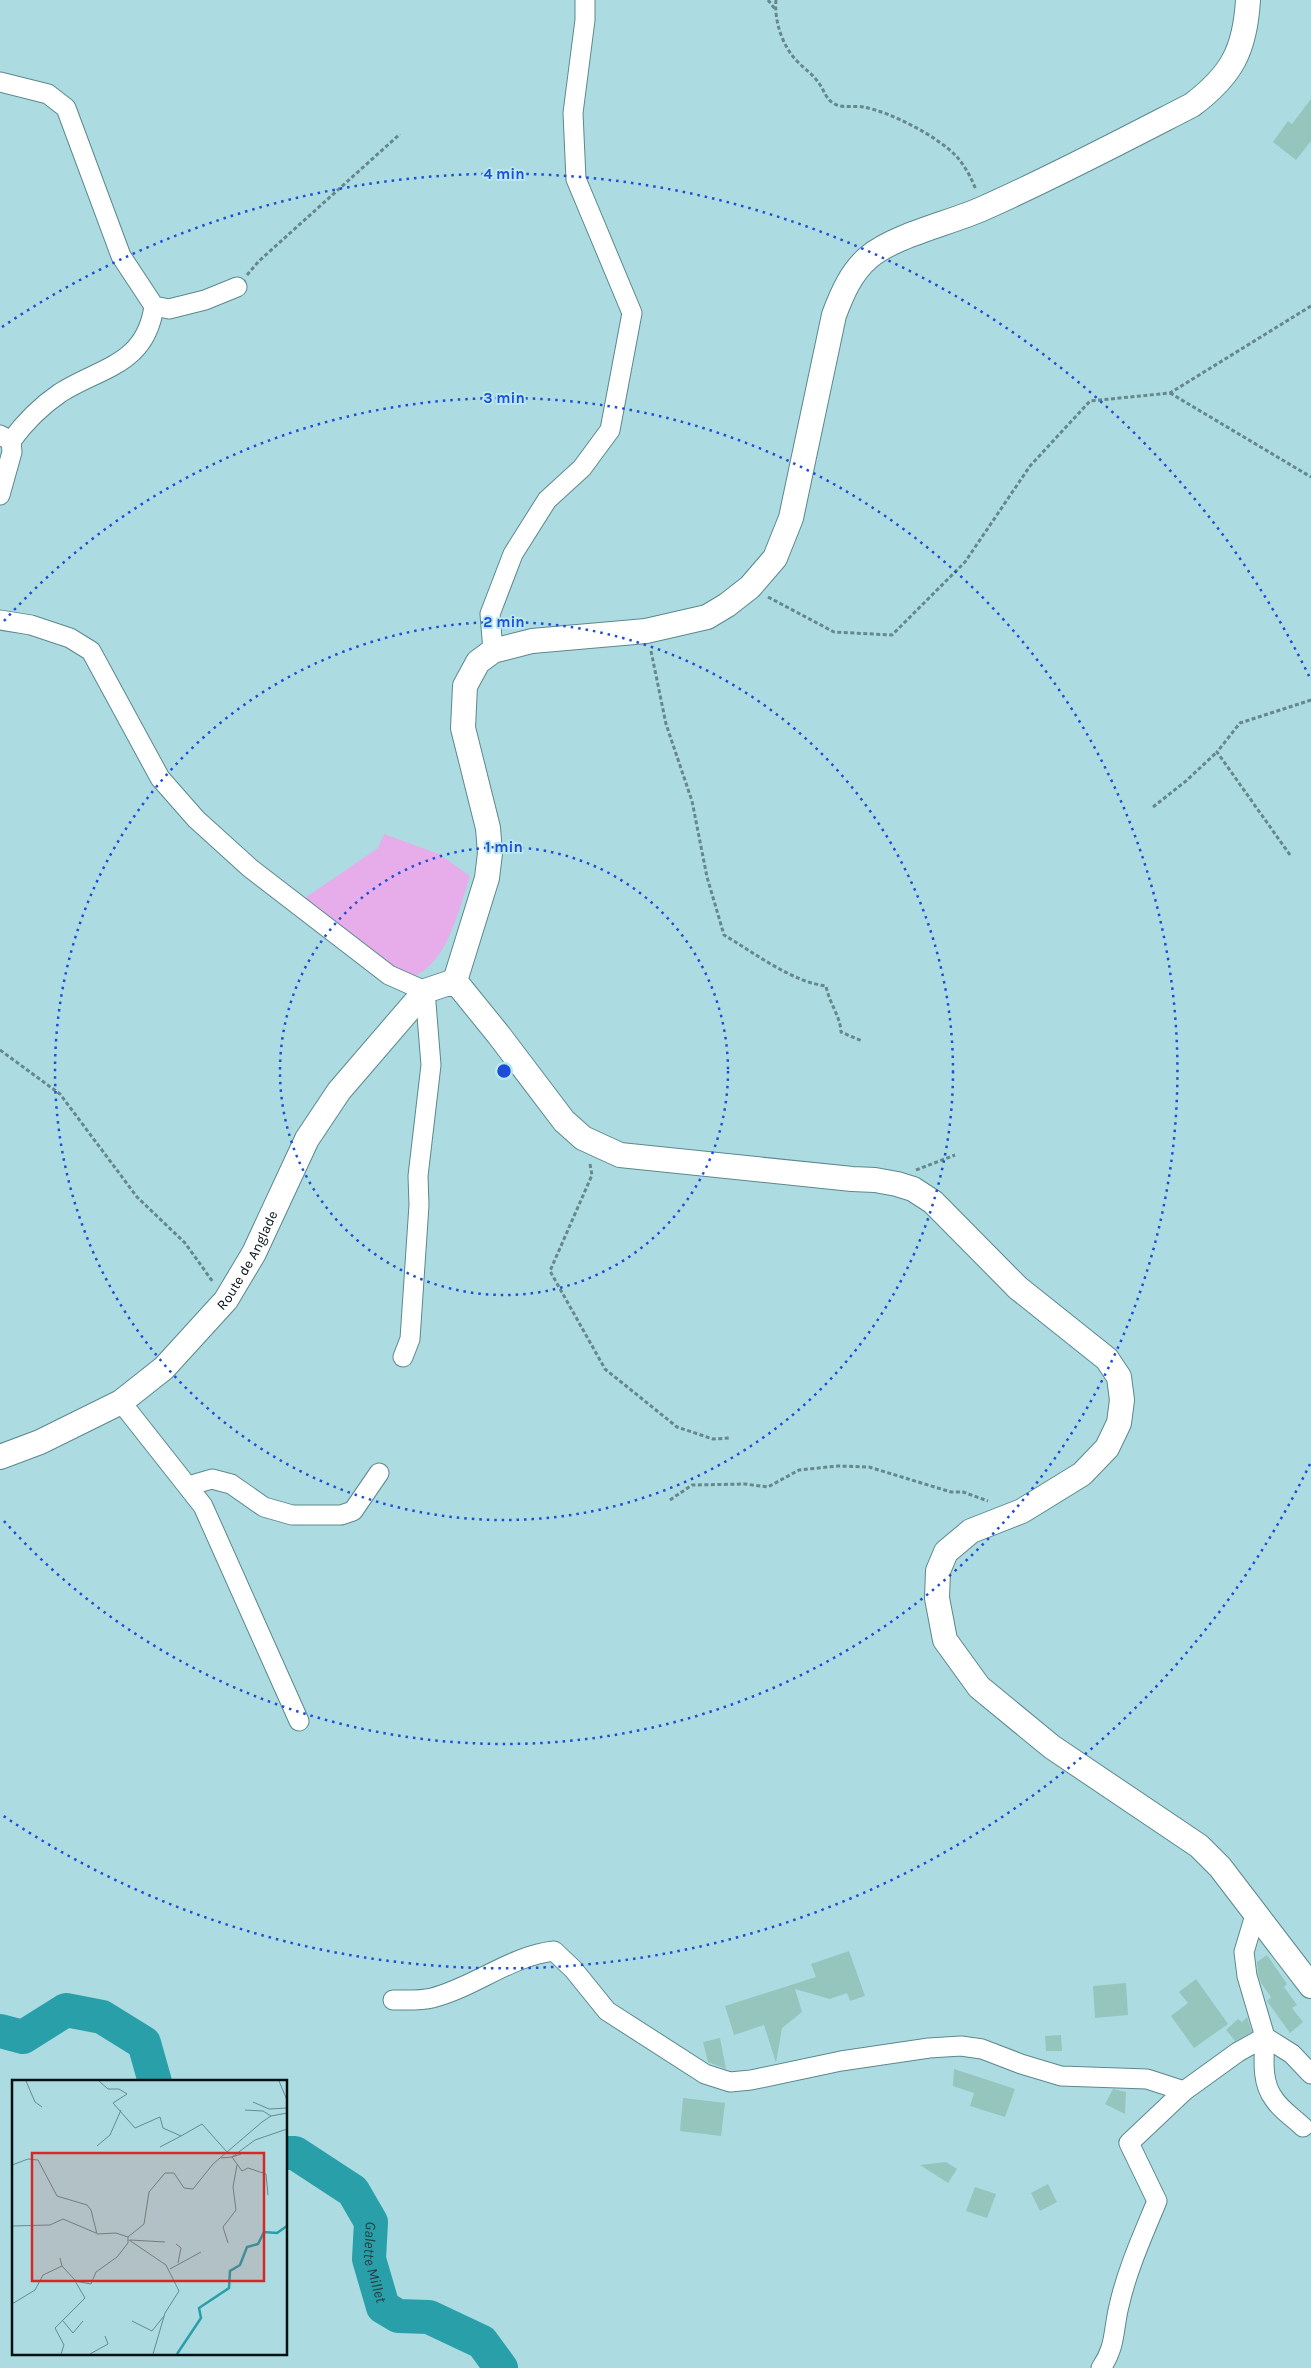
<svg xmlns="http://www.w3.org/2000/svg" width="1311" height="2368" font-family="Karla,sans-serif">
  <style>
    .green { fill: #e6adea }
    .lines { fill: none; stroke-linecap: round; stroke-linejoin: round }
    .river { stroke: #289fa9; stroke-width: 34 }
    .building { fill: #96c5bd }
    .minor-casing { stroke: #5a888d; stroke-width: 21 }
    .tertiary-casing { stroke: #5a888d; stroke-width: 26 }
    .path { stroke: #66888c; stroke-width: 3; stroke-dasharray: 4 2.5; stroke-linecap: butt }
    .minor { stroke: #fff; stroke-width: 19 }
    .tertiary { stroke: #fff; stroke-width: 24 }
    .ring { fill: none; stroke: #1d4ed8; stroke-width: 2.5; stroke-dasharray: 2.5 5 }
    .labels { text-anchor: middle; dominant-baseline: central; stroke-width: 4; stroke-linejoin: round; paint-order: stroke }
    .street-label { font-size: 14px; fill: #011012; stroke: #b9e9ee }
    .water-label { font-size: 15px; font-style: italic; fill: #273f42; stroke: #b9e9ee }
    .inset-river { fill: none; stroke: #289fa9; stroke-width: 2.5 }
    .inset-road { fill: none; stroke: #688a8e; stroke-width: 1 }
    .view { fill: #d62828; fill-opacity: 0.15; stroke: #d62828; stroke-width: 2.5 }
    .inset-edge { fill: none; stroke: #011012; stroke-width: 2.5 }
    .centre { fill: #1d4ed8; stroke: #b9e9ee; stroke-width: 2.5 }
    .ring-label { font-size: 15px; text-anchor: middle; font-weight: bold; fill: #1d4ed8; stroke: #b9e9ee; stroke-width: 4; stroke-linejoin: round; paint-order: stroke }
  </style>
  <rect width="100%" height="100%" fill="#acdce1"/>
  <path class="green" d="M 384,834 L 439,854 L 470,876 C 458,912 446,973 402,980 L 302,900 L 378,848 Z"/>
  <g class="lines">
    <g class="river">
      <polyline points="0,2031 23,2037 66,2010 102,2017 144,2043 155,2082"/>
      <path id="s1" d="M 286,2153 L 295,2153 L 353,2191 L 371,2222 L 369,2259 L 383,2307 L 398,2316 L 429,2317 L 482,2342 L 501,2368"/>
    </g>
  </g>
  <g class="building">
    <polygon points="1311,99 1311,141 1296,160 1273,142 1288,121 1292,124"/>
    <polygon points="849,1951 865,1996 850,2001 847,1993 830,1999 795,1989 802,2012 782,2028 776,2063 764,2025 734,2035 725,2006 816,1977 811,1964"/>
    <polygon points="1267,1955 1287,1984 1284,1987 1297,2005 1292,2008 1303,2022 1290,2033 1267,2001 1271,1997 1261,1983 1258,1974 1257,1962"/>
    <polygon points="1196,1979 1228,2024 1194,2048 1171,2016 1188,2003 1179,1992"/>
    <polygon points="1126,1983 1128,2015 1095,2018 1093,1986"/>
    <polygon points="1247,2017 1252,2032 1235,2041 1226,2030 1238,2019 1242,2022"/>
    <polygon points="1061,2035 1062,2051 1046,2051 1045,2036"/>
    <polygon points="720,2038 726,2069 708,2062 703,2042"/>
    <polygon points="954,2069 1015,2089 1005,2117 970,2106 974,2093 953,2086"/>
    <polygon points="1113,2089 1126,2092 1125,2114 1105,2104"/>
    <polygon points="683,2098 725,2103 721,2136 680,2131"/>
    <polygon points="946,2162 957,2169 948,2183 920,2165"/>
    <polygon points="1048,2184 1057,2202 1040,2211 1031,2193"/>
    <polygon points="975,2187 996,2194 987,2218 966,2211"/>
  </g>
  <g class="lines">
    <defs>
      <g id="minor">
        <polyline points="0,82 48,94 66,108 121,256 154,306 169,309 205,300 237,287"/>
        <path d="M 11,441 C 25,422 41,406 60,393 C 101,367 146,365 154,306"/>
        <polyline points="0,495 12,452 11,441 0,435"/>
        <polyline points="0,620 31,625 70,638 91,651 160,778 196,819 250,868 389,975 425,991 431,1065 418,1176 419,1205 410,1339 403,1357"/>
        <polyline points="493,651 490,614 513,554 547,500 582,468 610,430 632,313 576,179 573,113 585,20 585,0"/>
        <polyline points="121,1402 203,1506 299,1721"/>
        <polyline points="188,1486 212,1479 231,1484 264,1507 292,1515 341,1515 353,1511 379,1473"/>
        <polyline points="1255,1915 1244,1952 1247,1976 1265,2037 1292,2054 1311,2074"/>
        <path d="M 393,2000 C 405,2000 420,2001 432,1998 C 475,1987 510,1956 554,1951 L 573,1969 L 607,2011 L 705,2074 L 730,2082 L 751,2080 L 841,2061 L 929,2048 L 961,2046 L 982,2049 L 1021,2064 L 1061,2076 L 1147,2079 L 1184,2091"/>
        <path d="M 1101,2368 C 1116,2347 1113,2330 1119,2306 C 1127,2270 1143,2235 1157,2201 L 1129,2143 L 1184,2091 L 1238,2052 L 1265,2037 C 1264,2058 1261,2082 1274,2099 C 1281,2110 1294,2118 1303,2127"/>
      </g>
      <g id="tertiary">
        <path d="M 455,981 L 487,878 L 490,853 L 488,828 L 463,728 L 465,686 L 478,662 L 493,651 L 532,641 L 646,631 L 707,617 L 727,605 L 750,587 L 775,558 L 791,518 L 834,315 C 842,294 851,272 869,257 C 895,235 951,223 984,208 C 1054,177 1124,140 1192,105 C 1232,75 1245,50 1248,0"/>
        <path id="s2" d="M 0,1457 L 40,1442 L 121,1402 L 164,1368 L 226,1300 L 254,1253 L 307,1139 L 339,1091 L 425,991 L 455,981 L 498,1034 L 564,1121 L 583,1138 L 596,1144 L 620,1155 L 852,1179 L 875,1180 L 897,1184 L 913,1189 L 933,1202 L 1018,1288 L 1107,1359 L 1119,1377 L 1122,1400 L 1119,1423 L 1107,1448 L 1082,1474 L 1022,1511 L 971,1531 L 946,1552 L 938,1571 L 937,1598 L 945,1640 L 979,1687 L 1052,1747 L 1199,1846 L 1220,1867 L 1311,1986"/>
      </g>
    </defs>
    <use href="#minor" class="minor-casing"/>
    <use href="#tertiary" class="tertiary-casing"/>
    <g class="path">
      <polyline points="768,0 775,9"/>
      <path d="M 776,0 C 774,20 782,45 796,60 C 803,68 812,73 818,82 C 824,89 825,98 833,103 C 842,109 853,105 863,107 C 889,111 939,137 957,157 C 965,166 972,179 976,190"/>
      <polyline points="247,275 259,261 400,134"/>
      <polyline points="1170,393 1311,477"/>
      <polyline points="768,597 834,632 892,635 965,562 1030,466 1090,401 1170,393 1311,306"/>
      <path d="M 651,651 L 666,724 L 692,801 L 707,877 L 724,935 C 753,952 792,982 826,986 C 829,1003 840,1015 841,1032 L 862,1041"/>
      <polyline points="1153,807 1186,781 1217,752"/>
      <polyline points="1290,855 1217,752 1240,723 1311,700"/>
      <polyline points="0,1050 60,1094 137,1197 185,1243 213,1282"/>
      <polyline points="590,1164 592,1175 550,1271 605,1369 677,1427 713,1439 729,1438"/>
      <polyline points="916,1170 955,1155"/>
      <polyline points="670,1500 692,1485 745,1484 768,1487 799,1470 838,1466 869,1467 951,1492 963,1492 988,1501"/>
    </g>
    <use href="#minor" class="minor"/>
    <use href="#tertiary" class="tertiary"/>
  </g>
  <g class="ring">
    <circle cx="504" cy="1071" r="224"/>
    <circle cx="504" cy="1071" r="449"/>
    <path d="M4 621A673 673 0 1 1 4 1521"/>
    <path d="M1310 1464A897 897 0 0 1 2 1815M2 327A897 897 0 0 1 1310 678"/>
  </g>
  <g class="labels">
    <g class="street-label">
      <text stroke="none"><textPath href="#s2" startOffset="325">Route de Anglade</textPath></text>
    </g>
    <g class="water-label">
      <text stroke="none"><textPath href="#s1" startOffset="155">Galette Millet</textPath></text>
    </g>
  </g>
  <g transform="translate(12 2080)">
    <rect width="275" height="275" fill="#acdce1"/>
    <path class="inset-river" d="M 165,274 L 189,238 L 187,228 L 217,208 L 218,191 L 228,185 L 235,167 L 246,164 L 252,152 L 265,153 L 275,146"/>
    <path class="inset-road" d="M 14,1 L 23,22 L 30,27M 87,1 L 96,9 L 107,9 L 115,14 L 101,23 L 123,48 L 148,37 L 151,48 L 169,56 L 190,44 L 215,72M 267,1 L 275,20M 241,22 L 257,29 L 275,28M 233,30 L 251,31 L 259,36M 85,66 L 98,55 L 109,30M 148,67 L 169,56M 229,74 L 220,77 L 230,91 L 236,88 L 254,94 L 256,115M 209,78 L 220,77 L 243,60 L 275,49M 0,85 L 16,79 L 26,80 L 45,116 L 75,125 L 79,130 L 85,154 L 104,153 L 116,157M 0,146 L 38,145 L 51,139 L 84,153M 117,160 L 154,185 L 167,211 L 153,233 L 141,274M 118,160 L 153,162M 216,163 L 211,147 L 224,130 L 221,107 L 225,85M 164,164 L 169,168 L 166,183M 50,186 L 63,200M 158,189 L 189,172M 0,224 L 23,210 L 31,195 L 50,186 L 48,178M 51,241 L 61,253 L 71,241M 120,241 L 140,251 L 152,236M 49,274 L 52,265 L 43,248 L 73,218 L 63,201 L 79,204 L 84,192 L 105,177 L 116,163 L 116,157 L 132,144 L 137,112 L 153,93 L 162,93 L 172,108 L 181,109 L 201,84 L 250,42 L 259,36 L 275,33M 78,274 L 96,264 L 93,256"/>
    <path class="view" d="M 20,73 L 252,73 L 252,201 L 20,201 Z"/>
    <rect width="275" height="275" class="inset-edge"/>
  </g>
  <circle cx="504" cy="1071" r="8" class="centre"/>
  <g class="ring-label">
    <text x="504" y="179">4 min</text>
    <text x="504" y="403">3 min</text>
    <text x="504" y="627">2 min</text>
    <text x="504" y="852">1 min</text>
  </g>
</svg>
